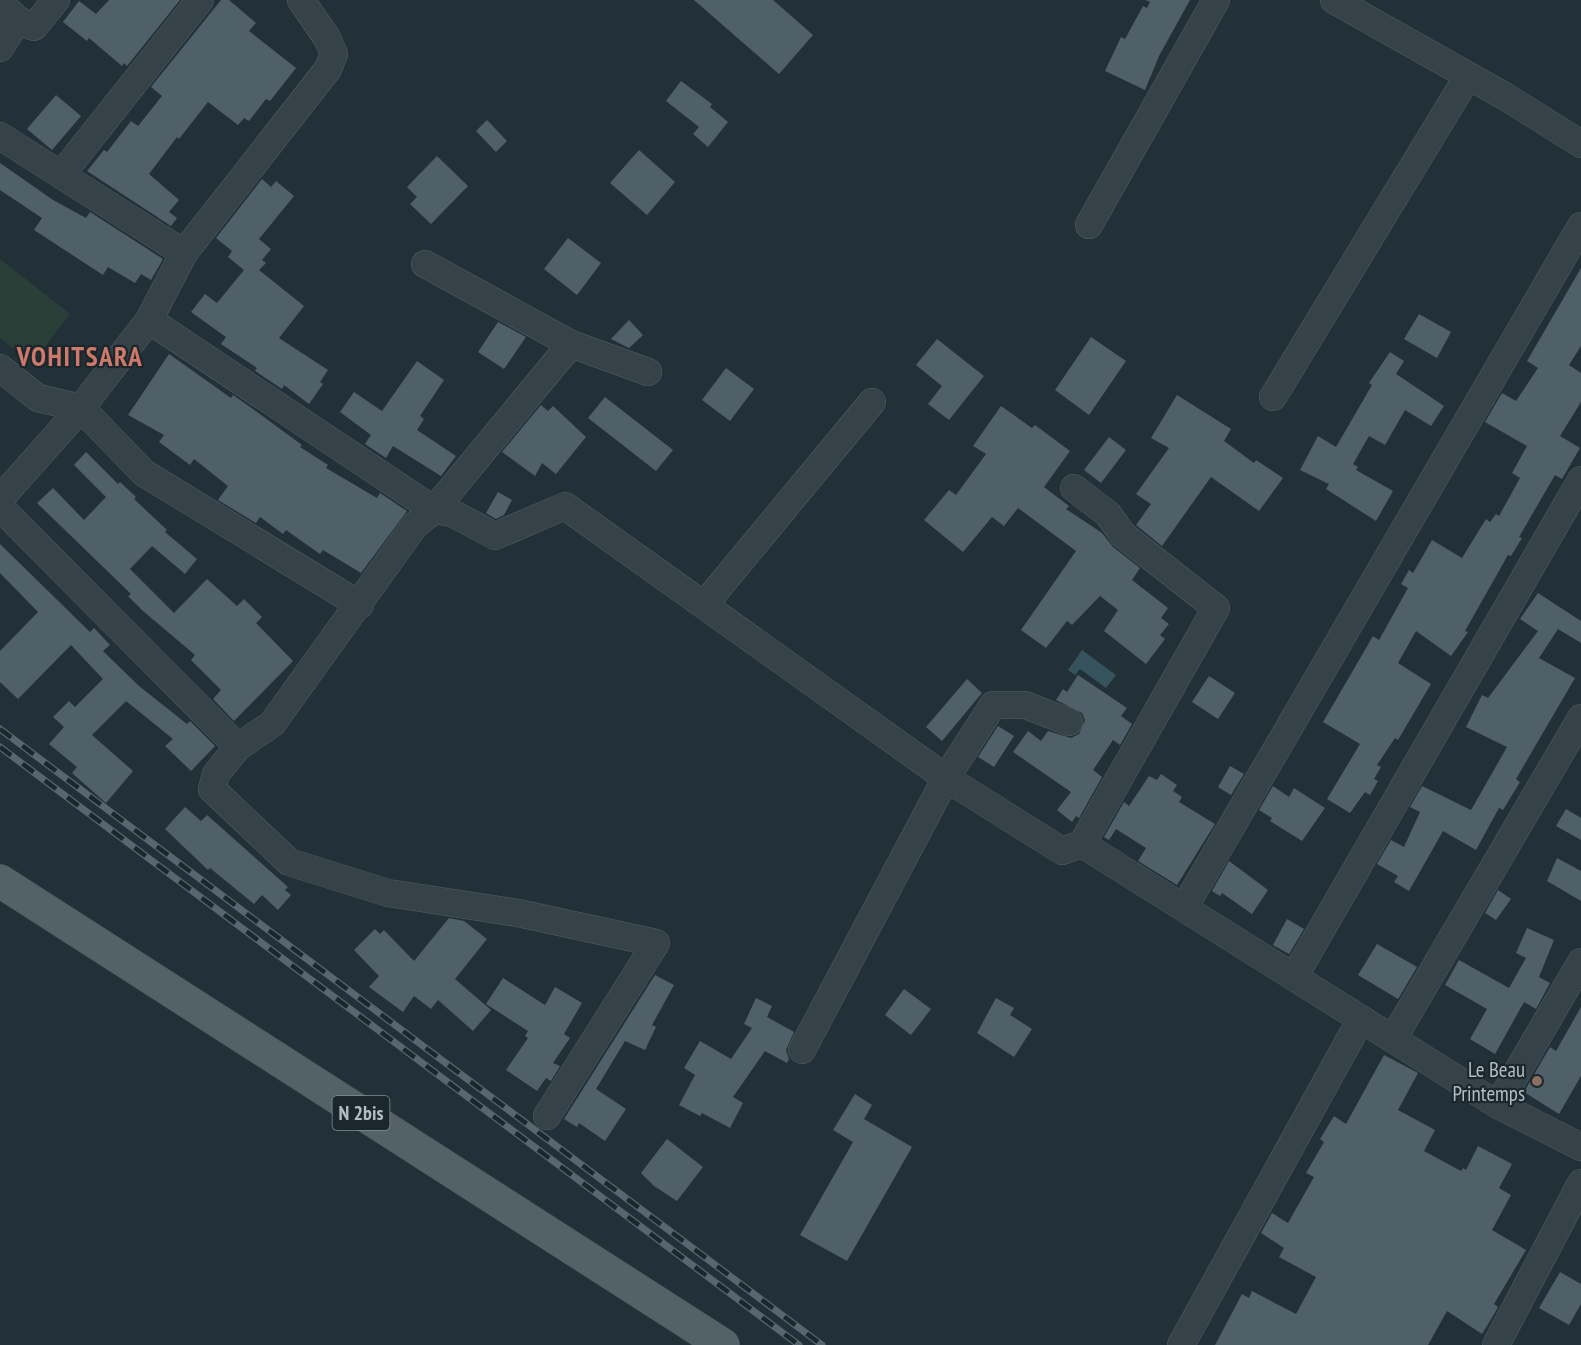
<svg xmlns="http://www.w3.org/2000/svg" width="1581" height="1345" font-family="'PT Sans Narrow',sans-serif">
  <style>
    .green { fill: #2a3f38 }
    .water { fill: #36525d }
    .building { fill: #4f6068 }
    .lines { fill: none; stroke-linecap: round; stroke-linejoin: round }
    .minor-casing { stroke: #536065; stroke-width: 28 }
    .major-casing { stroke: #424e54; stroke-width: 34 }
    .minor { stroke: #354247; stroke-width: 27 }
    .major { stroke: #536267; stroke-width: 33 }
    .rail-casing { stroke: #57676e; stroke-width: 7 }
    .rail { stroke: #1b272c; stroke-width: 4.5; stroke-dasharray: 14; stroke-linecap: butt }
    .education-dot { fill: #8d6e63; stroke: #1b272c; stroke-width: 2 }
    .labels { text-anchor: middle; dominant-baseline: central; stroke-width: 4.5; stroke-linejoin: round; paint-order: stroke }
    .shield { fill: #1b272c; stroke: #839096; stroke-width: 1.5 }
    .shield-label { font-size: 20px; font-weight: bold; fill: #b0bdc4 }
    .poi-label { font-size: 21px; fill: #b0bdc4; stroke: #1b272c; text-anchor: end }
    .district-label { font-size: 27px; font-weight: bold; letter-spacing: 1.5px; fill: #cf796b; stroke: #1b272c }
  </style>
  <rect width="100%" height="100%" fill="#223137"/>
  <polygon class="green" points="0,259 70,314 32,363 0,338"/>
  <polygon class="water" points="1082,650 1116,675 1106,688 1080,669 1075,675 1068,670"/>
  <g class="building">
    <polygon points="109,0 180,0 127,66 124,63 122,66 89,38 87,41 63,22 79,1 96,14"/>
    <polygon points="221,0 229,0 256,23 249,31 296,68 270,101 266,99 249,121 244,118 238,125 208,102 179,139 177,137 149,174 179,200 169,212 177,218 171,226 87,171 104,150 107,152 131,121 138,126 162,96 151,87"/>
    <polygon points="694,0 773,0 813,35 779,74"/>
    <polygon points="1145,0 1190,0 1159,56 1145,90 1105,71 1121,37 1125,39 1143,6 1147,8 1150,2"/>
    <polygon points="681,81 712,104 710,107 728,122 708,147 693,134 699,127 666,101"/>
    <polygon points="56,95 81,116 52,150 27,129"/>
    <polygon points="487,120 507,141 496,152 476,131"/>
    <polygon points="639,150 675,182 647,215 610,183"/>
    <polygon points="437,156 468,186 431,224 410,204 417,197 407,187"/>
    <polygon points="0,163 53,200 86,218 90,212 163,259 151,280 141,274 135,283 108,267 103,275 34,230 42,218 0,190"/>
    <polygon points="262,179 271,187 276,181 294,196 259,239 271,249 262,260 266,263 259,270 304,306 279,338 328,370 320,382 323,384 309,404 284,385 282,389 255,371 257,368 221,344 226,337 191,312 205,294 217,303 244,270 228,257 232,251 216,238"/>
    <polygon points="568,238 601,263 577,295 544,269"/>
    <polygon points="1581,268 1581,346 1569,365 1581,373 1581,402 1560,436 1580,448 1562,479 1555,475 1519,537 1522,538 1511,556 1508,555 1465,631 1468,632 1451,656 1416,631 1398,663 1431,684 1398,740 1395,738 1377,765 1381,767 1374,779 1378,781 1370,795 1365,792 1350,813 1327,799 1360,744 1323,722 1373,636 1379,640 1408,588 1401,584 1409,570 1413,573 1432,540 1462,558 1486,519 1490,522 1496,514 1499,516 1520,478 1512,473 1527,446 1485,422 1502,393 1516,401 1538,368 1527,361"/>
    <polygon points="1419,314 1451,332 1437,358 1404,339"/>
    <polygon points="629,320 643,335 629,348 611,339"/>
    <polygon points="498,322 526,337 504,369 478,352"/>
    <polygon points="1091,337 1126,361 1089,415 1055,390"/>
    <polygon points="937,339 984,376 949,420 928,404 942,386 916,365"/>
    <polygon points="1390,352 1404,361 1396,374 1444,406 1431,426 1405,410 1385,445 1369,436 1353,464 1358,467 1356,470 1393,491 1376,521 1326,489 1329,484 1300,470 1318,436 1336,447 1372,385 1369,383"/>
    <polygon points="169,354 231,398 233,395 257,412 302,445 300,447 328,465 326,468 377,498 380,493 407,511 361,573 323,550 320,554 286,530 283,534 260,517 256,523 218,500 228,486 194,459 190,465 159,442 164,435 128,415"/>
    <polygon points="417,361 444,380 420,416 424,419 417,430 456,456 441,476 393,446 386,458 365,444 371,435 340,412 354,392 382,411"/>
    <polygon points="726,368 754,389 730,421 702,400"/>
    <polygon points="1177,395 1231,429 1224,441 1254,463 1256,460 1283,478 1259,511 1211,477 1162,546 1136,525 1151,504 1136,494 1169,448 1151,438"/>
    <polygon points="605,397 673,450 656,471 588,418"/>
    <polygon points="541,405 548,411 553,406 586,437 556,474 542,463 535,476 502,452"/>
    <polygon points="1001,406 1032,428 1035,425 1070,451 1044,487 1069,506 1066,509 1102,533 1113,547 1140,568 1132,580 1168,608 1161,618 1169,624 1160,635 1165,639 1146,664 1104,631 1118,610 1100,596 1072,625 1067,621 1046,648 1021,630 1076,551 1018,508 1004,526 992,517 963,552 924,520 949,490 956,495 986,454 973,446"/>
    <polygon points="1109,437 1126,450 1101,483 1084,470"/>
    <polygon points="86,452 118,484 120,482 136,497 134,499 167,530 165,532 197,559 185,574 152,546 130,569 174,613 207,579 237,606 244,599 262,617 256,623 293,661 234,721 213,699 221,690 191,660 195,655 143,611 128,596 131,594 37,503 53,488 84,520 106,497 74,465"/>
    <polygon points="498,492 512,500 504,515 496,519 486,513"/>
    <polygon points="0,544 90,632 94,628 110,645 103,651 139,686 187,724 190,721 215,746 191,771 165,746 173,739 126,701 92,735 133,771 106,803 72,773 77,767 49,744 64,727 53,717 69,701 75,707 103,679 71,645 18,699 0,682 0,651 38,612 0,573"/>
    <polygon points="1538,593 1581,621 1581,643 1558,629 1539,658 1575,678 1516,779 1520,782 1503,810 1499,808 1476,850 1443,831 1409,891 1394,882 1398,876 1377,864 1391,840 1404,847 1420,812 1410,807 1422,786 1471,810 1507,747 1466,727 1482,695 1488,698 1538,631 1520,619"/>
    <polygon points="1078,675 1127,708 1121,716 1132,724 1120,745 1113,740 1093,770 1102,777 1079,818 1076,816 1072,822 1057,810 1071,792 1013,752 1028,731 1041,741 1048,731 1071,738 1079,734 1085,720 1082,713 1056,700 1063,689 1067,692"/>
    <polygon points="1209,676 1235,693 1218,719 1192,702"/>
    <polygon points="967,679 982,693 942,741 926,727"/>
    <polygon points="998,726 1014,736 994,767 978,757"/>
    <polygon points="1230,766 1244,774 1231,795 1218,787"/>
    <polygon points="1161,774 1177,785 1173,791 1182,797 1179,802 1215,824 1177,885 1138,861 1146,848 1116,829 1109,840 1104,837 1124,802 1129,806 1149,776 1157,780"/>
    <polygon points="1273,786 1289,797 1294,788 1325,808 1302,841 1270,821 1272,818 1259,810"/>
    <polygon points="185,807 201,821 207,815 288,887 285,890 291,895 278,910 262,895 254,904 210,868 208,870 165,829"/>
    <polygon points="1566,809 1581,818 1581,840 1556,826"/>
    <polygon points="1557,858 1581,871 1581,901 1547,881"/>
    <polygon points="1229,861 1268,890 1252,914 1222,893 1220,896 1212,891"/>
    <polygon points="1498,890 1511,899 1496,920 1485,913"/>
    <polygon points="449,918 464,921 487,939 455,979 491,1010 473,1031 438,1000 431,1009 414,996 403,1012 369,987 379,976 354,950 375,929 380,934 384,930 414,961"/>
    <polygon points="1287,919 1304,929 1289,954 1273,945"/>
    <polygon points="1527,928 1554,940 1539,977 1550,983 1536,1009 1524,1002 1495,1054 1470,1039 1487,1009 1445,985 1459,960 1509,988 1526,958 1516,953"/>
    <polygon points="1377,944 1417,967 1398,999 1358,975"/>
    <polygon points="655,975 674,985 652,1025 656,1027 645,1050 625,1041 596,1089 626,1109 605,1141 579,1123 577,1127 564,1119"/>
    <polygon points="503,978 545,1005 555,987 582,1003 564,1034 570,1038 553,1063 560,1066 551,1081 546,1078 537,1091 506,1070 528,1038 525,1036 528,1031 486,1004"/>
    <polygon points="904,989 931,1009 911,1035 885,1015"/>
    <polygon points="756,998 772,1006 767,1017 794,1032 786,1050 789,1059 787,1063 765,1051 733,1097 743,1103 730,1128 702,1113 700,1116 679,1105 695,1075 684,1068 700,1041 731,1059 752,1028 744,1024"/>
    <polygon points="996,998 1014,1008 1010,1015 1032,1029 1014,1057 977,1033"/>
    <polygon points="1581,1007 1581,1076 1559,1114 1524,1092 1550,1047 1556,1051"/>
    <polygon points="1384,1055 1418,1073 1398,1110 1435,1130 1424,1151 1461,1171 1463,1168 1466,1170 1478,1146 1512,1164 1499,1188 1511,1195 1492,1230 1526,1250 1494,1304 1498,1307 1496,1311 1482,1334 1447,1311 1428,1345 1215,1345 1242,1294 1249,1298 1252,1291 1296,1314 1316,1277 1279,1257 1284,1248 1261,1233 1272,1213 1288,1223 1314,1177 1306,1173 1324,1142 1320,1139 1334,1116 1346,1124"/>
    <polygon points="855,1094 872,1105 864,1119 912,1147 847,1261 800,1235 853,1142 833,1130"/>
    <polygon points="667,1139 703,1167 677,1201 654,1186 641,1173"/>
    <polygon points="1560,1272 1581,1284 1581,1304 1569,1325 1539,1308"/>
  </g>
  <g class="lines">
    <defs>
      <g id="minor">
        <polyline points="1334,0 1506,97 1581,144"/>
        <polyline points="0,3 18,20 34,27 56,0"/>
        <polyline points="0,48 18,20"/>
        <polyline points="0,136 184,253"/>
        <polyline points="61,175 200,0"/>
        <polyline points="1089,225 1216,0"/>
        <polyline points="425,264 571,344 648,372"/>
        <polyline points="149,320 434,510 452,513 495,536 565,506 946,778 1062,851 1082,844 1216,608 1123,535 1108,514 1074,488"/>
        <polyline points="0,368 38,398 81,408 149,320 184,253 328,69 334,54 327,38 301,0"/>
        <polyline points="1273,397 1468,76"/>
        <polyline points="0,499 81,408 144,473 360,605"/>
        <polyline points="0,507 238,747 272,724 415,525 434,510 571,344"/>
        <polyline points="704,605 872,402"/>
        <polyline points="238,747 216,774 212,789 289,862 388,893 518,913 656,943 547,1116"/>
        <polyline points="1082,844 1498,1105 1581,1147"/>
        <polyline points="1184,908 1581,226"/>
        <polyline points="1294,977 1581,480"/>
        <polyline points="1393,1039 1581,718"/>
        <polyline points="802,1050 946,778 993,705 1025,705 1069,722"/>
        <polyline points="1498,1105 1581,962"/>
        <polyline points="1181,1345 1361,1019"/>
        <polyline points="1496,1345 1581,1183"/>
      </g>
      <polyline id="major" points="0,881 723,1345"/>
    </defs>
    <use href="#minor" class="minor-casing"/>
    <use href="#major" class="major-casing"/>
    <use href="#minor" class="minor"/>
    <use href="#major" class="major"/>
    <defs>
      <g id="rail">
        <polyline points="0,729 822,1345"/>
        <polyline points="0,747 799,1345"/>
      </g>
    </defs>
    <use href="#rail" class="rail-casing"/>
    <use href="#rail" class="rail"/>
  </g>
  <circle class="education-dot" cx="1537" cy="1081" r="6"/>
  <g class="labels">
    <rect class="shield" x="332.5" y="1096" width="57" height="34" rx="4.5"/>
    <g class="shield-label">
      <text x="361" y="1113">N 2bis</text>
    </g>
    <g class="poi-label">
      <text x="1525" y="1069">Le Beau<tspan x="1525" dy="24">Printemps</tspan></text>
    </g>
    <g class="district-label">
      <text x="80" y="356">VOHITSARA</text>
    </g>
  </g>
</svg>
